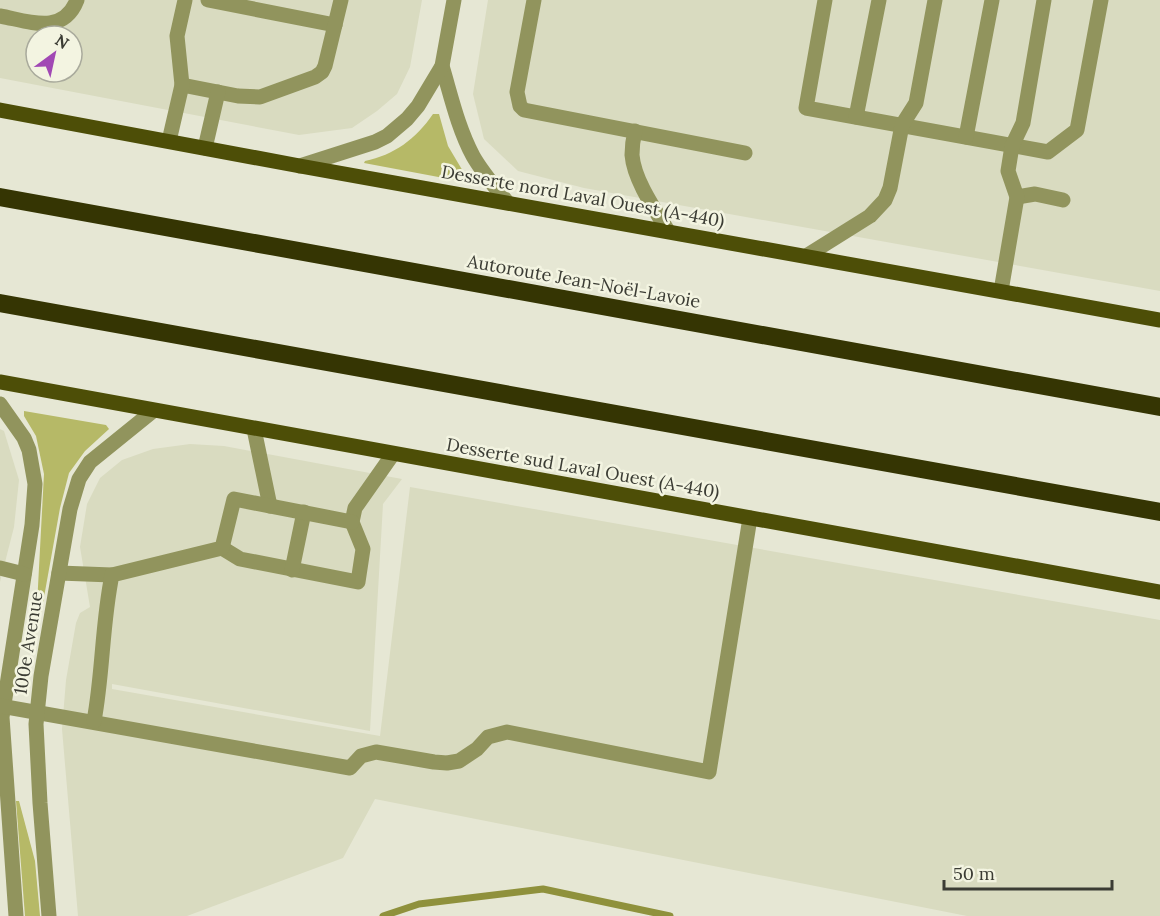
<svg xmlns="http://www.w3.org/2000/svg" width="1160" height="916" font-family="Lora,serif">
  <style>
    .built { fill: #d9dbc0; fill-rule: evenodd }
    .green { fill: #b6b967 }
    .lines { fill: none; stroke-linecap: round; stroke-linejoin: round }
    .stream { stroke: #8f913c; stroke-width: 7 }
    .minor { stroke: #91945d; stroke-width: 15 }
    .major { stroke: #4d4e07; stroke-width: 15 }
    .highway { stroke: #353503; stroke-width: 18 }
    .labels { text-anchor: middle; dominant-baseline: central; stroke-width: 5; stroke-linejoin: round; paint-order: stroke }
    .street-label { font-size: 18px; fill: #3b3c34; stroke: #f3f4e1 }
  </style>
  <rect width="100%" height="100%" fill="#e6e7d4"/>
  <g class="built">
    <path d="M 0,0 L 422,0 L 410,67 L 397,94 L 377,111 L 352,128 L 299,135 L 0,78 ZM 36,36 L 72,36 L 72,72 L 36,72 Z"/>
    <polygon points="488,0 1160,0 1160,291 584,188 518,171 484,139 473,94"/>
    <polygon points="0,429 4,431 19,480 14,527 0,582"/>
    <polygon points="190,444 224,446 402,479 383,504 370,731 112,684 112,689 380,736 410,487 1160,620 1160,916 967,916 375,799 343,858 187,916 78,916 62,729 66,680 76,623 80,613 90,607 80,547 87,504 100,478 122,460 153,449"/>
  </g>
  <g class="green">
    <path d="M 433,114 L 439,114 L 448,146 L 467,178 L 465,182 L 364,163 L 365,161 C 394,155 416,139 433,114 Z"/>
    <polygon points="24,411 106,425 109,429 85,451 69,473 60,508 39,625 36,624 44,474 36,436 24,416"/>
    <polygon points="16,801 19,801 35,861 40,916 25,916"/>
  </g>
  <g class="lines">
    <polyline class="stream" points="383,916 419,904 543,889 670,916"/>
    <g class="minor">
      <polyline points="208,0 335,25"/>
      <polyline points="534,0 517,92 520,106 524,110 745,153"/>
      <polyline points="825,0 806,108 1048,152 1077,130 1101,0"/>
      <path d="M 0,16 C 28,21 63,36 77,0"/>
      <path d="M 442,66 C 451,96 458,128 473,156 C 482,172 495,187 507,202"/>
      <polyline points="182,85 238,96 260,97 315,77 322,72 325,66 341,0"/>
      <polyline points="856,117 879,0"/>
      <path d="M 635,131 C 633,139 632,147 632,155 C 634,180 655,210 668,231"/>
      <polyline points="966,137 992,0"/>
      <polyline points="169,141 182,85 177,36 185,0"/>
      <polyline points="205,148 218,92"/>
      <polyline points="300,166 375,142 387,136 407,119 418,106 442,66 454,0"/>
      <polyline points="1017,197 1035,194 1063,200"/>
      <polyline points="806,256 870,216 885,200 890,188 902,125 916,103 935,0"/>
      <polyline points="1001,291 1017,197 1008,171 1012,146 1023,123 1044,0"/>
      <polyline points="0,404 24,438 29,450 35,484 32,525 2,717 16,916"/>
      <polyline points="254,429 270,506"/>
      <polyline points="222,548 240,559 358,582 363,549 352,522 355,508 393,454"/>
      <polyline points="0,568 24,574"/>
      <polyline points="292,570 304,512"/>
      <polyline points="59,573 112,575"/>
      <polyline points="0,706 350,768 361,756 376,752 434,762 447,763 459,761 477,749 488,737 507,732 709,772 750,518"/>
      <path d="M 94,721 C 103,673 102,623 112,575 L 222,548 L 234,499 L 352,522"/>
      <polyline points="49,916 40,803 36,724 41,676 70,509 79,479 90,462 153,411"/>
    </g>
    <g class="major">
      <polyline points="0,110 300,166 1160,320"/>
      <polyline points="0,382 1160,592"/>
    </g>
    <g class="highway">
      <polyline points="0,197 1160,407"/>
      <polyline points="0,303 1160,512"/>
    </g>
  </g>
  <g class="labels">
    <g class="street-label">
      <text transform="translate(583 196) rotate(10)">Desserte nord Laval Ouest (A-440)</text>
      <text transform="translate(584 281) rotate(10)">Autoroute Jean-Noël-Lavoie</text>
      <text transform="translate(583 468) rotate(10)">Desserte sud Laval Ouest (A-440)</text>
      <text transform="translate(28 643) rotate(-81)">100e Avenue</text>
    </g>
  </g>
  <g transform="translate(54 54) rotate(33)"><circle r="28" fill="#f3f4e1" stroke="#a9aa9c" stroke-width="1.5"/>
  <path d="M0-4.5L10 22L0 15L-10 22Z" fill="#a148b4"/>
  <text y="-9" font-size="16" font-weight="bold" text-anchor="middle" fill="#3b3c34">N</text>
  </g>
  <path d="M944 880v9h168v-9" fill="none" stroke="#3b3c34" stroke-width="3"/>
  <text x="953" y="880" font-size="18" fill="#3b3c34" stroke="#f3f4e1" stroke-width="4.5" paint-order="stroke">50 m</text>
</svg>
